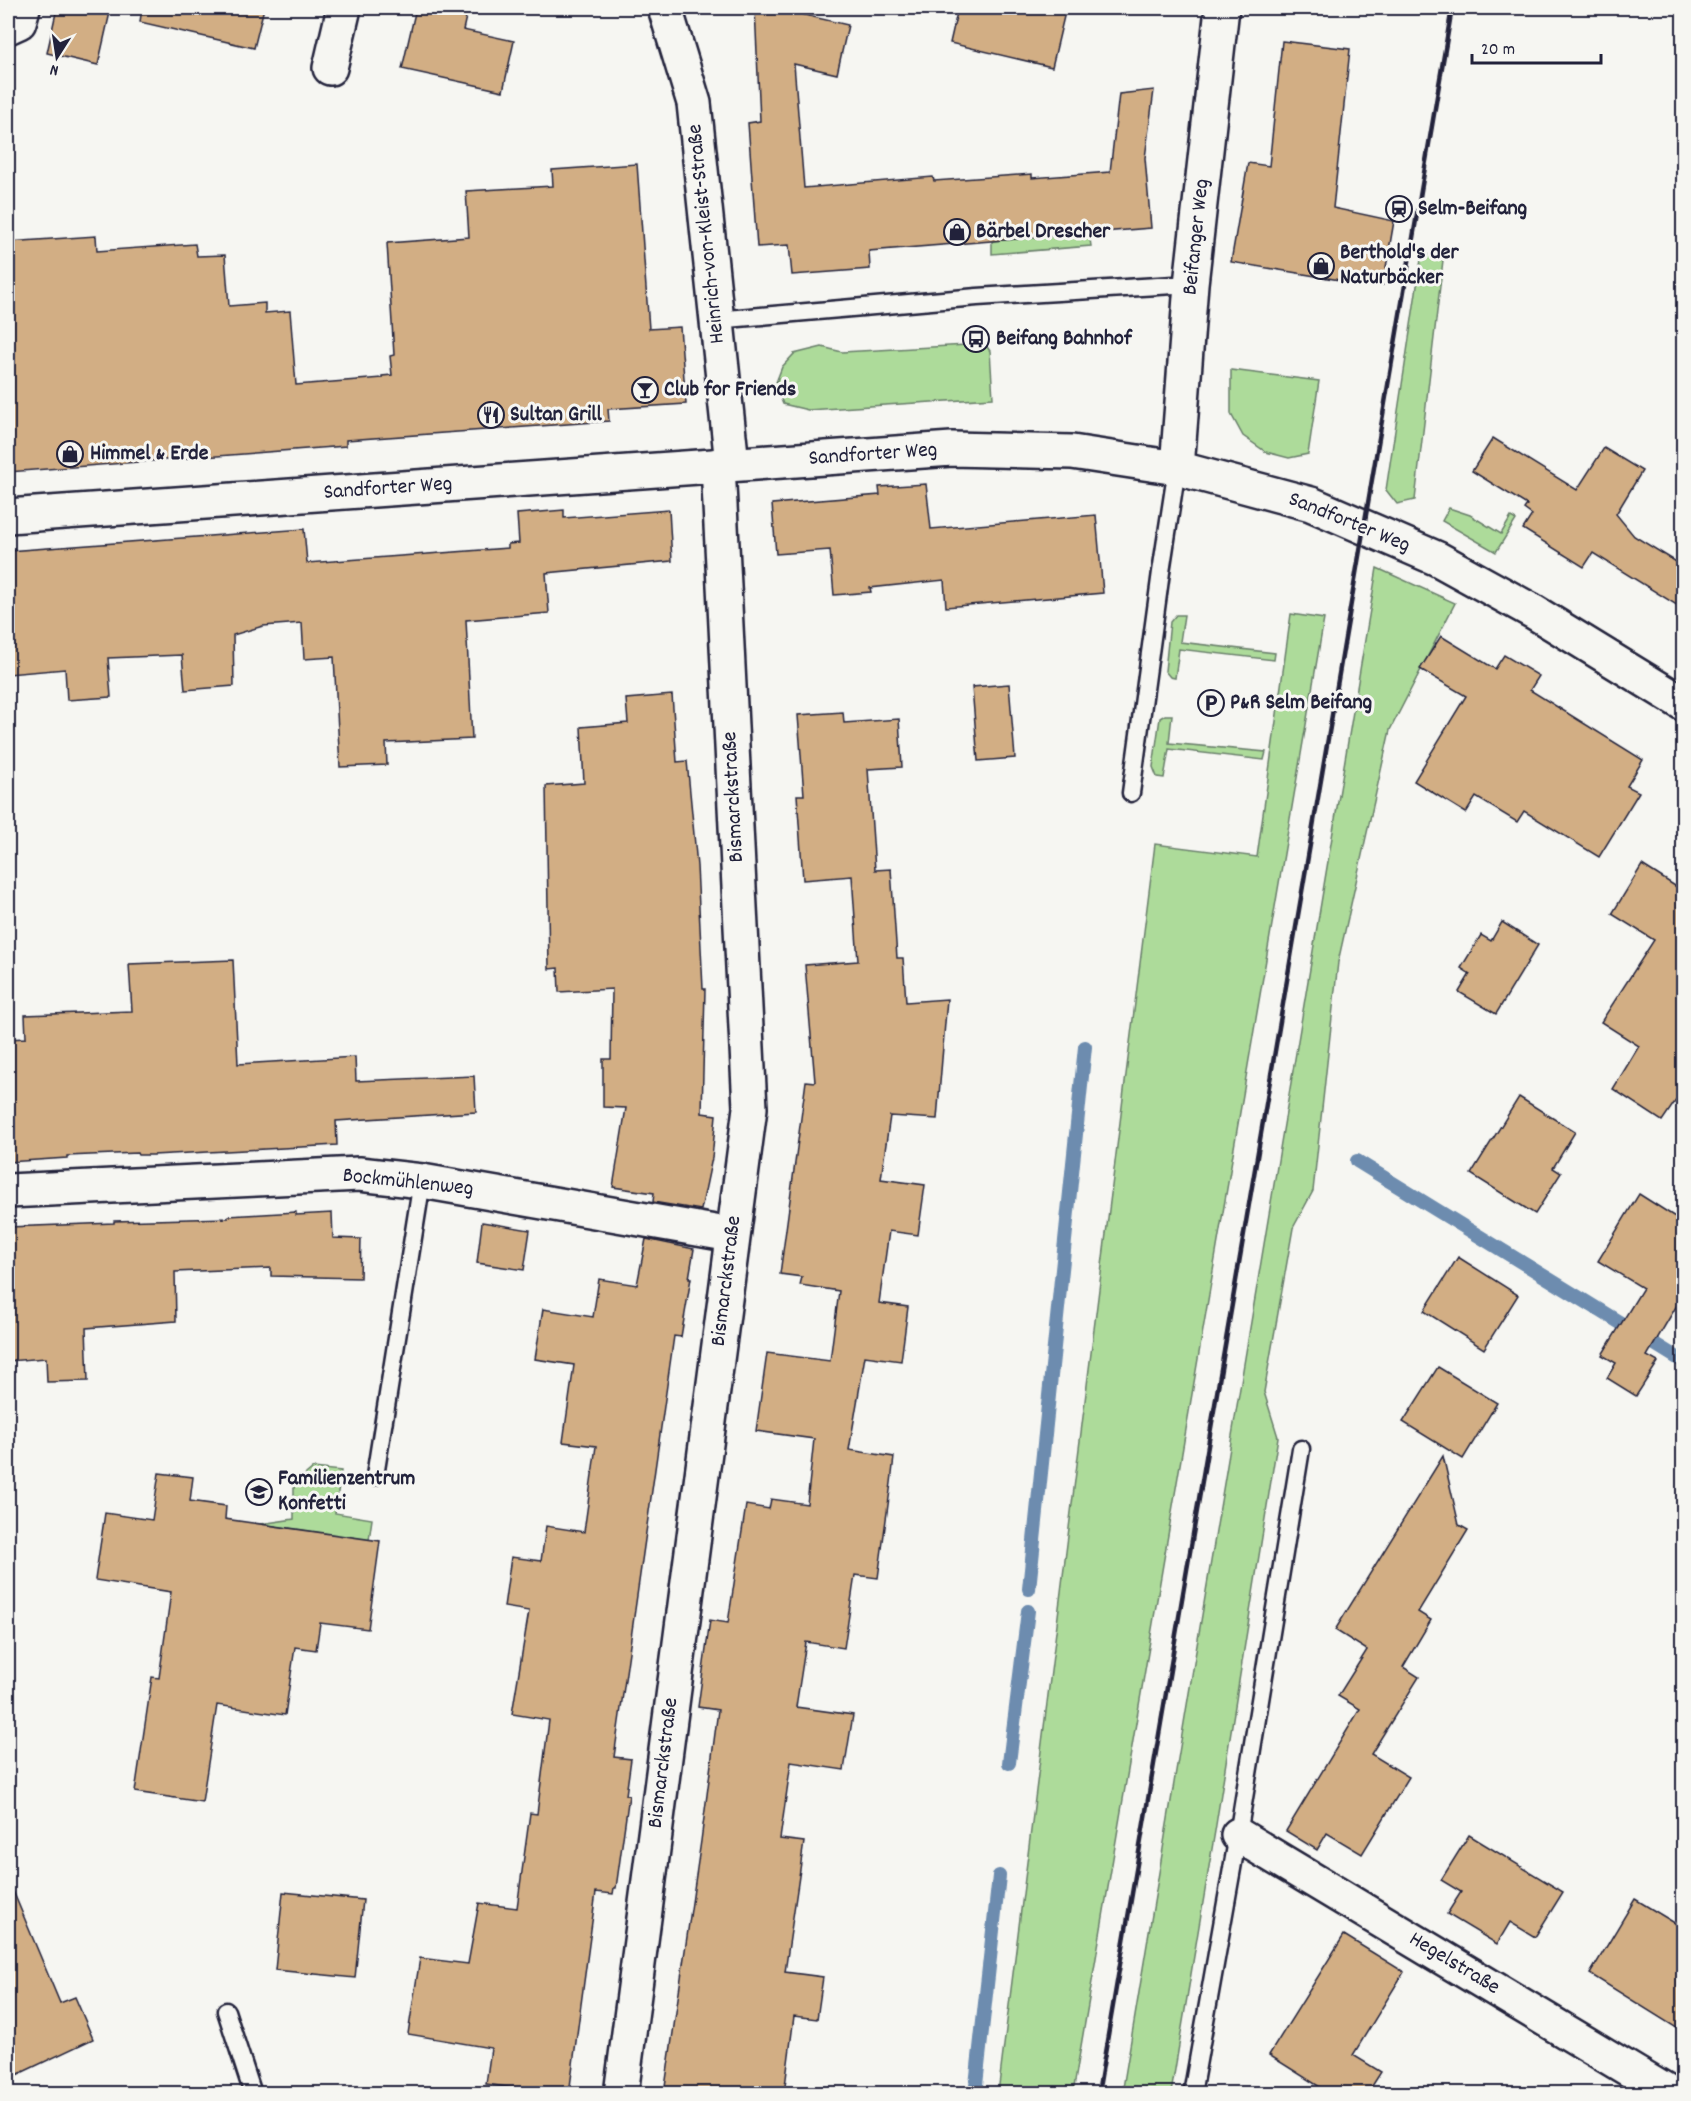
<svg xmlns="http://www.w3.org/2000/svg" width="1691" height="2101" font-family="Dekko,sans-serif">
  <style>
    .green { fill: #addb9a; stroke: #687e6a; stroke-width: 1.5 }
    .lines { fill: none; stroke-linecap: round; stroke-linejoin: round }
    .stream { stroke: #6d8caf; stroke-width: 14 }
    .building { fill: #d2ae84; stroke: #22223b; stroke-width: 1.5 }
    .service-casing { stroke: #22223b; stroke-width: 21 }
    .minor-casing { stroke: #22223b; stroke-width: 38 }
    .tertiary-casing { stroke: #22223b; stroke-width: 38 }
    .service { stroke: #f6f6f2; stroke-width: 16 }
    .minor { stroke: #f6f6f2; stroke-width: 33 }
    .tertiary { stroke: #f6f6f2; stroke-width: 33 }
    .rail { stroke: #22223b; stroke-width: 4.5 }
    .labels { text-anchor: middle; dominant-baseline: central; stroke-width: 6; stroke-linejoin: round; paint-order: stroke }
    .poi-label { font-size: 22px; font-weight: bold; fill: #22223b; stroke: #f6f6f2; text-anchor: start }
    .street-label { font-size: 22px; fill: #22223b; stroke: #f6f6f2 }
  </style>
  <rect width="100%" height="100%" fill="#f6f6f2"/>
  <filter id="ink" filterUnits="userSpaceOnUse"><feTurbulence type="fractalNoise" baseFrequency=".0167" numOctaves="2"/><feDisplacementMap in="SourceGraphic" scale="12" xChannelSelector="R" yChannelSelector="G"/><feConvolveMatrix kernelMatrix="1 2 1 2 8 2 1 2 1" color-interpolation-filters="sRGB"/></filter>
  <g filter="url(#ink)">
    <g class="green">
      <polygon points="1089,233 1091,246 992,254 992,241"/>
      <polygon points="1422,253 1443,260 1415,500 1397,504 1386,490"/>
      <polygon points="985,344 990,351 993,398 808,410 783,404 775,385 782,367 794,354 822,347 842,352"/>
      <polygon points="1231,370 1319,381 1308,454 1289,458 1266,452 1243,436 1231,414"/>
      <polygon points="1449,508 1470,515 1501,534 1511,517 1516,520 1496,552 1442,521"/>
      <polygon points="1377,568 1455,603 1390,730 1338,962 1313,1191 1293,1228 1264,1392 1278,1437 1215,1831 1171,2093 1122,2094"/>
      <polygon points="1291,614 1324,619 1073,2093 998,2093 1155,844 1257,857"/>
      <polygon points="1176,615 1184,615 1180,642 1275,653 1274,660 1179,649 1175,678 1170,677 1165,671 1170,622"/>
      <polygon points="1165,715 1172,715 1169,743 1266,752 1264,760 1169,749 1164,778 1157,777 1153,767 1160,718"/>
      <polygon points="313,1468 341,1471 335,1513 372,1519 369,1540 260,1524 294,1519 294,1484"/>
    </g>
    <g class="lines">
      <g class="stream">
        <polyline points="1357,1161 1684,1362"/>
        <polyline points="1029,1589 1085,1047"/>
        <polyline points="1009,1763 1028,1611"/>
        <polyline points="975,2094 999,1876"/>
      </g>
    </g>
    <g class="building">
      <polygon points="57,8 111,8 98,65 47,53"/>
      <polygon points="142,8 264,8 254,48 140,22"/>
      <polygon points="416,8 468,8 463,30 514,41 503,91 402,69"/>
      <polygon points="755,8 801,8 800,14 848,25 837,74 794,64 804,188 933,177 934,181 1032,174 1032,178 1110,172 1119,94 1154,90 1145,158 1151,228 869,251 870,269 792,275 789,245 757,247 748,123 760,121"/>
      <polygon points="958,8 1066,8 1052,67 950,43"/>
      <polygon points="1282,41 1350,49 1333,208 1394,221 1383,285 1376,284 1376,286 1231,262 1248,163 1269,166"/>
      <polygon points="637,164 649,329 680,327 686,404 608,409 609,421 346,440 346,446 8,472 8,390 10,390 8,349 8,242 96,236 97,251 195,244 197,256 225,255 229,306 265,303 265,313 290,311 296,385 382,378 382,376 392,375 390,356 394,355 387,243 469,237 466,191 553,186 552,170"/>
      <polygon points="1493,438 1577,490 1604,448 1642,471 1616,514 1634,536 1683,566 1683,609 1593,553 1584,567 1523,529 1532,515 1524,509 1527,505 1472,471"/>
      <polygon points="926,484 931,529 1096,515 1103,593 946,607 944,580 870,588 871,592 834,595 830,550 776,554 772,504 880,495 879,487"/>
      <polygon points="564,510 564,518 669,510 672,561 546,573 549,613 466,620 472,739 386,743 387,765 340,767 334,657 304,659 302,623 263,626 233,635 234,686 185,690 182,655 108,658 111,697 67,700 65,669 8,674 8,551 304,529 307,563 508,548 508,544 519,543 517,514"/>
      <polygon points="1441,636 1495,669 1504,655 1539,676 1530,690 1643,760 1627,786 1639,792 1599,857 1524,811 1517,822 1476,797 1466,813 1414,781 1466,696 1420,669"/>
      <polygon points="1009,684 1015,758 978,761 972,687"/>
      <polygon points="672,695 677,762 687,761 697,866 703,989 705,989 702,1113 716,1115 712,1158 701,1210 653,1202 654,1193 613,1187 626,1108 603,1107 603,1059 611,1059 612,989 559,992 558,968 549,969 546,786 584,783 581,727 628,723 626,699"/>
      <polygon points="843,712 844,723 899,719 902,767 868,769 875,870 891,869 897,958 903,958 906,1002 947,999 937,1119 890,1116 881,1179 925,1185 918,1235 889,1231 879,1303 908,1307 901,1361 865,1356 849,1450 894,1457 891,1483 878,1578 855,1575 844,1648 806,1642 796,1707 853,1715 844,1770 791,1762 780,1839 804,1842 785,1972 823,1977 817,2019 794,2016 784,2094 664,2094 701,1841 718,1710 698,1707 710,1620 728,1623 746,1505 769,1509 771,1499 807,1504 814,1439 756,1431 767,1353 830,1361 839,1291 800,1285 802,1277 780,1274 806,1081 815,1082 805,965 858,961 852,876 803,880 797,795 804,795 798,715"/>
      <polygon points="1642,865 1683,891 1683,1090 1662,1121 1613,1089 1639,1046 1601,1022 1654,940 1612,914"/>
      <polygon points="1502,922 1538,945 1496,1014 1459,992 1470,974 1461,968 1481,935 1491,941"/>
      <polygon points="233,960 238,1064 355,1057 356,1081 474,1076 476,1112 336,1121 337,1145 153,1155 138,1155 137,1153 67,1156 67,1158 8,1162 8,1039 26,1038 25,1015 132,1011 129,964"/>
      <polygon points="1519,1097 1575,1132 1553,1168 1561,1173 1535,1214 1471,1174"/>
      <polygon points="1639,1194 1683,1222 1683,1295 1647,1356 1658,1362 1636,1396 1607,1378 1616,1363 1602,1355 1643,1288 1598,1261"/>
      <polygon points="296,1212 296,1215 332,1213 333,1238 361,1239 360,1278 271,1276 271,1268 175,1272 176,1321 86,1328 88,1381 47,1382 46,1358 8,1361 8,1227 114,1223 114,1221 228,1218 228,1216"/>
      <polygon points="482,1222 530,1230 524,1270 477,1263"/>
      <polygon points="646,1239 694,1249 689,1278 691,1278 681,1337 674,1336 614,1757 631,1759 626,1795 629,1795 616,1888 614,1888 613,1894 596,1892 569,2094 520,2094 521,2089 486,2084 491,2048 408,2034 420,1958 468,1964 479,1903 517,1908 530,1813 537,1814 549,1720 512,1714 529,1611 504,1607 511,1557 541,1561 546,1526 584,1532 596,1446 563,1442 574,1365 535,1359 543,1309 593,1317 599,1279 637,1285"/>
      <polygon points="1458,1257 1518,1295 1484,1349 1424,1311"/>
      <polygon points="1438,1367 1497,1403 1463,1459 1403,1422"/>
      <polygon points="1443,1456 1459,1525 1468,1530 1418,1612 1431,1620 1403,1667 1419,1677 1371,1754 1409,1777 1362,1854 1327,1833 1317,1850 1286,1831 1360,1709 1338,1696 1367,1650 1335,1630"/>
      <polygon points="159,1473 193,1477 190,1501 226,1506 225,1519 380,1541 368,1629 320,1623 316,1650 295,1647 285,1715 217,1705 202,1802 135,1792 152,1677 159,1678 171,1592 95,1580 105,1513 152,1520"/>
      <polygon points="1469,1835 1563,1892 1535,1937 1510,1922 1497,1944 1447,1914 1461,1892 1441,1880"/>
      <polygon points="8,1879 60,2003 75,1997 93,2039 8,2079"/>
      <polygon points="283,1892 363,1900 355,1978 275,1970"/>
      <polygon points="1635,1899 1683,1928 1683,2032 1590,1974"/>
      <polygon points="1344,1935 1404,1972 1353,2055 1381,2072 1367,2094 1331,2094 1269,2055"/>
    </g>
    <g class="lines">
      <defs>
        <g id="service">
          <polyline points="716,320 977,297 1191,284"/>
          <polyline points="1131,793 1161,572 1177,468"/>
          <polyline points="375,1476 422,1181"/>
          <polyline points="226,2011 253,2094"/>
          <polyline points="1192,2094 1238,1835 1301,1449"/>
        </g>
        <g id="minor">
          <polyline points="665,8 694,103 732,464"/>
          <polyline points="8,27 19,22 23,8"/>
          <polyline points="330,68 344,8"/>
          <polyline points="1177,468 1191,284 1222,8"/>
          <polyline points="8,1191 359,1174 422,1181 732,1235"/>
          <polyline points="1238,1835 1670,2094"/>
          <polyline points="621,2094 750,1108 718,465"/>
        </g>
        <polyline id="tertiary" points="8,516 952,449 1072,452 1177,468 1311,504 1438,559 1534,612 1684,704"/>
      </defs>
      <use href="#service" class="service-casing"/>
      <use href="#minor" class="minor-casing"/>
      <use href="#tertiary" class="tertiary-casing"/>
      <use href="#service" class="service"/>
      <use href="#minor" class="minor"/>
      <use href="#tertiary" class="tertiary"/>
      <polyline class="rail" points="1098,2094 1452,8"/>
    </g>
  </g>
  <defs>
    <symbol id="station-ring" viewBox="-11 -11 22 22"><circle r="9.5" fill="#f6f6f2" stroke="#22223b" stroke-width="1.5"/><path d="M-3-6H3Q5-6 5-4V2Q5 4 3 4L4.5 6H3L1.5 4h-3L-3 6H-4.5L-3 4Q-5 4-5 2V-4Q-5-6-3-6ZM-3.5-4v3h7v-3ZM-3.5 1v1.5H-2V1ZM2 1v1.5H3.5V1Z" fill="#22223b"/></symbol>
    <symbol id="shop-ring" viewBox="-11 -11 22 22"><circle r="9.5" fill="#f6f6f2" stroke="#22223b" stroke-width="1.5"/><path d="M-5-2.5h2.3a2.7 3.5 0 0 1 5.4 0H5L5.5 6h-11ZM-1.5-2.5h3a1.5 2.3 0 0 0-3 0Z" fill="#22223b"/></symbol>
    <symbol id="bus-ring" viewBox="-11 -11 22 22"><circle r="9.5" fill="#f6f6f2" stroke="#22223b" stroke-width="1.5"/><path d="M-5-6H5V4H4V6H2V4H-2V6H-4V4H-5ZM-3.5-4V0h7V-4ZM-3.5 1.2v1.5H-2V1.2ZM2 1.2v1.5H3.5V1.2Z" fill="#22223b"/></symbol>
    <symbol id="bar-ring" viewBox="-11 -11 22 22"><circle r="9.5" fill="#f6f6f2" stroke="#22223b" stroke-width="1.5"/><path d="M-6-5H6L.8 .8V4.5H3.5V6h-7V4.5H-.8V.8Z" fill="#22223b"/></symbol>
    <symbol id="restaurant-ring" viewBox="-11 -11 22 22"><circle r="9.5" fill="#f6f6f2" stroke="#22223b" stroke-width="1.5"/><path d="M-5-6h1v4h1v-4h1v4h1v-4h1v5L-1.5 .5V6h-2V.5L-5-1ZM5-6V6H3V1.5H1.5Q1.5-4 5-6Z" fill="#22223b"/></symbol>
    <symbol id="parking-ring" viewBox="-11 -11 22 22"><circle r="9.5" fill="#f6f6f2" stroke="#22223b" stroke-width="1.5"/><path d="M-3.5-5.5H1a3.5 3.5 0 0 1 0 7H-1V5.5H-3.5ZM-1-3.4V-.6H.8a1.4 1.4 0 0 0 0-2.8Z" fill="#22223b"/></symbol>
    <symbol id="school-ring" viewBox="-11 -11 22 22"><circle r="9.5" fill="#f6f6f2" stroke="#22223b" stroke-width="1.5"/><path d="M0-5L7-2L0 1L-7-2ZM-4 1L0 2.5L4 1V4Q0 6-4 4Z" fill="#22223b"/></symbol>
  </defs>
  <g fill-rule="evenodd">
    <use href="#station-ring" x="1384" y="194" width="30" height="30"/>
    <use href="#shop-ring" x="942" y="217" width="30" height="30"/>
    <use href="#shop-ring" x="1306" y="251" width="30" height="30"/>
    <use href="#bus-ring" x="961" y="324" width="30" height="30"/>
    <use href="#bar-ring" x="630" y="375" width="30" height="30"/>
    <use href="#restaurant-ring" x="476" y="400" width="30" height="30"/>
    <use href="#shop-ring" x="55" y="439" width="30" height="30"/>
    <use href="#parking-ring" x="1196" y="688" width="30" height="30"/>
    <use href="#school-ring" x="244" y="1477" width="30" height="30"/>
  </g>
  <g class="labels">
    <g class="poi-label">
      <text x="1418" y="209">Selm-Beifang</text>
      <text x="976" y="232">Bärbel Drescher</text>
      <text x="1340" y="253">Berthold's der<tspan x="1340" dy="25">Naturbäcker</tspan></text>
      <text x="996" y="339">Beifang Bahnhof</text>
      <text x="664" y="390">Club for Friends</text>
      <text x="510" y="415">Sultan Grill</text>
      <text x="90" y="454">Himmel &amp; Erde</text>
      <text x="1230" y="703">P&amp;R Selm Beifang</text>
      <text x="278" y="1479">Familienzentrum<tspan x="278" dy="25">Konfetti</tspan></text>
    </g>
    <g class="street-label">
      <text transform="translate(707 234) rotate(-96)">Heinrich-von-Kleist-Straße</text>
      <text transform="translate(1197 237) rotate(-84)">Beifanger Weg</text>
      <text transform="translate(873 455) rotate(-4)">Sandforter Weg</text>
      <text transform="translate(388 489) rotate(-4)">Sandforter Weg</text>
      <text transform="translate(1349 523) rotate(22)">Sandforter Weg</text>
      <text transform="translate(734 797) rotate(-93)">Bismarckstraße</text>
      <text transform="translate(408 1183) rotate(6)">Bockmühlenweg</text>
      <text transform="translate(727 1281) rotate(-83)">Bismarckstraße</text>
      <text transform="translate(664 1763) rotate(-83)">Bismarckstraße</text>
      <text transform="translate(1454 1964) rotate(31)">Hegelstraße</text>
    </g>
  </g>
  <rect width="1691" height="2101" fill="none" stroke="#f6f6f2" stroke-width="30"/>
  <rect x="15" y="15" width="1661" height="2071" fill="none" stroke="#22223b" stroke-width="2" filter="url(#ink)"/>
  <g transform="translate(57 57) rotate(192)" stroke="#f6f6f2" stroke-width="4.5" paint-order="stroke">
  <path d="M0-4.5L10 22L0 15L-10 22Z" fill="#22223b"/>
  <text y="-9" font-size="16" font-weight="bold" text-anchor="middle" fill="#22223b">N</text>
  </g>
  <path d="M1472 54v9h129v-9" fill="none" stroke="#22223b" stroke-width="3"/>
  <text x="1481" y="54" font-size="18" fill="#22223b" stroke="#f6f6f2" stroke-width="4.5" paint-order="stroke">20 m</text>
</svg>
